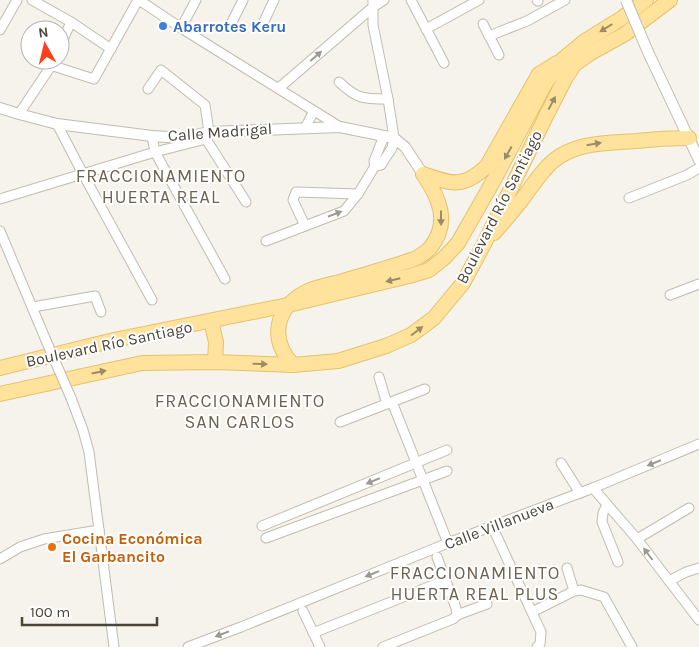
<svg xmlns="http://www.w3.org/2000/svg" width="699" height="647" font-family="Karla,sans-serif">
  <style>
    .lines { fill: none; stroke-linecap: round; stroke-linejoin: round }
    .minor-casing { stroke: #c2bbae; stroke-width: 11 }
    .tertiary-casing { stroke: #c2bbae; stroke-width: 12 }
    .primary-casing { stroke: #e6c16a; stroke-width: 16 }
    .minor { stroke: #fff; stroke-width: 9 }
    .tertiary { stroke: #fff; stroke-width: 10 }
    .primary { stroke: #ffe39c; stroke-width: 14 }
    .minor-bridge-casing { stroke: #c2bbae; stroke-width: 11; stroke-linecap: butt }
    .tertiary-bridge-casing { stroke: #c2bbae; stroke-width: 12; stroke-linecap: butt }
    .minor-bridge { stroke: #fff; stroke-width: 9 }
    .tertiary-bridge { stroke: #fff; stroke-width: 10 }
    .oneway { fill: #9c8c66 }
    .oneway2 { fill: #9c9892 }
    .shop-dot { fill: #3f7fe0; stroke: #fff; stroke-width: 2 }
    .food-dot { fill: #e8710a; stroke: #fff; stroke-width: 2 }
    .labels { text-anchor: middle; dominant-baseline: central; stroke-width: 4; stroke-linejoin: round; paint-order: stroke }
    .shop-label { font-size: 16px; font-weight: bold; fill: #366cbe; stroke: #fff; text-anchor: start }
    .street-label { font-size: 16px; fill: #4b4439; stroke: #fff }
    .food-label { font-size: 16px; font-weight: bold; fill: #c56008; stroke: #fff; text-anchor: start }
    .neighbourhood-label { font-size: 18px; letter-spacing: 1px; fill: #6e6250; stroke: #fff }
  </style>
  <rect width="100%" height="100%" fill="#f6f3ec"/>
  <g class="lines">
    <defs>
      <g id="minor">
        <polyline points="32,0 71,22 111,49"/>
        <polyline points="139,0 181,28 340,127"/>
        <polyline points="373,0 373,25 388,99 394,138 392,148 381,165 375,166"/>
        <polyline points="411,0 444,63"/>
        <polyline points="537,0 538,1"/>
        <polyline points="232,22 243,0"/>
        <polyline points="483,24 499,55"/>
        <polyline points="181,28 196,0"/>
        <polyline points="261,28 274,0"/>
        <polyline points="426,29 479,0"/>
        <polyline points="0,30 17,0"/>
        <polyline points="489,36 527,21 565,0"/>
        <polyline points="60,46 71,22"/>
        <polyline points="50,65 94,79 138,0"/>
        <path d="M 339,82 C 357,99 363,99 388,99"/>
        <polyline points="279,88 373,7 384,0"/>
        <polyline points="19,114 49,69 53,60"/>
        <polyline points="57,124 83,174 152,300"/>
        <polyline points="305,128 314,111"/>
        <polyline points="152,136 155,152 225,279"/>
        <polyline points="206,139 246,202"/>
        <polyline points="629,198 687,175 699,168"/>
        <polyline points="0,199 155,152 206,139 209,132 205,105 161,70 148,89"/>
        <polyline points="305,226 293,200 296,192 358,194"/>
        <polyline points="0,231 45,338"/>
        <polyline points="266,241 344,211 358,194 375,166 374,161 384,136"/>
        <polyline points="670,295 699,284"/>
        <polyline points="33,307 95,296 101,312"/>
        <polyline points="379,377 387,404"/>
        <polyline points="71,398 83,430 89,452 114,647"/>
        <polyline points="392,402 448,543"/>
        <polyline points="340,422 425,389"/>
        <polyline points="561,463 580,493"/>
        <polyline points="593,488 637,539 699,620"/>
        <polyline points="607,505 603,513 602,522 618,562"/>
        <polyline points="262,526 447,450"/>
        <polyline points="492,526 541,632 540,644 537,647"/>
        <polyline points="266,538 447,471"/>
        <polyline points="637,539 689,508"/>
        <polyline points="437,557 456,608 457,615"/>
        <polyline points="0,559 20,547 44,539 99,530"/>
        <polyline points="567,568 574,591"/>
        <polyline points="669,581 686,572 699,568"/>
        <polyline points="303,611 320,647"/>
        <polyline points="532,612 574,591 581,590 604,597 632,647"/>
        <polyline points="313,633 446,580"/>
        <polyline points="188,647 241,627 448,543 593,488 699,444"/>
        <polyline points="383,647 453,619 457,615 487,604"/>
      </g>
      <g id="tertiary">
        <polyline points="648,52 699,160"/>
        <polyline points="0,108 19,114 57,124 152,136 182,138 209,132 340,127 394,138 405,147 423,174"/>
      </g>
      <g id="primary">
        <path d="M 423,174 C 452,184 463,189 487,166 L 539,74 L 557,63"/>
        <path d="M 494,233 C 505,220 516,208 526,194 C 534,183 542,171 552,162 C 574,142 608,143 636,141 C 654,139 671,138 689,138"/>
        <polyline points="211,321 216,342 215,362"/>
        <path d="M 293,365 C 269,339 275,308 306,292 C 316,287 329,285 340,282 C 366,274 392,267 417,258 C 421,255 427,252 430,248 C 451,223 439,197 423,174"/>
        <polyline points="0,368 114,340 288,305 409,276 429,270 444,258 458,243 495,178 545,84 562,60 585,41 622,18 646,0"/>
        <polyline points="0,394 142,363 215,362 293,365 338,361 386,346 411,335 434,318 463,283 484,244 546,116 566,77 575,64 589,54 625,34 670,0"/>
      </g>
    </defs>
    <use href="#minor" class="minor-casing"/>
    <use href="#tertiary" class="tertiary-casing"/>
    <use href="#primary" class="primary-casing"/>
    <use href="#minor" class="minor"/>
    <use href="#tertiary" class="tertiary"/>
    <use href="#primary" class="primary"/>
    <defs>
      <polyline id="minor-bridge" points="45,338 71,398"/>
      <polyline id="tertiary-bridge" points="626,0 648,52"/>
    </defs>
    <use href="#minor-bridge" class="minor-bridge-casing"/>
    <use href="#tertiary-bridge" class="tertiary-bridge-casing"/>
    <use href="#minor-bridge" class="minor-bridge"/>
    <use href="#tertiary-bridge" class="tertiary-bridge"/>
  </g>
  <defs><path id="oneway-solid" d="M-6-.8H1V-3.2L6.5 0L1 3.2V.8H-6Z" transform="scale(1.25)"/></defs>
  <g class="oneway">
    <use href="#oneway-solid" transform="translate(606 28) rotate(148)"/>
    <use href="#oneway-solid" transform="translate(552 103) rotate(-62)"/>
    <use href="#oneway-solid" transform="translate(594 144) rotate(-10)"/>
    <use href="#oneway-solid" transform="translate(508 153) rotate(119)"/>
    <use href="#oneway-solid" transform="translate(441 218) rotate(90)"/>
    <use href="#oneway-solid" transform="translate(393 280) rotate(167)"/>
    <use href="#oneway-solid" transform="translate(417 331) rotate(-37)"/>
    <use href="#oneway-solid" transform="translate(260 364) rotate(2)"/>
    <use href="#oneway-solid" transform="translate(99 372) rotate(-12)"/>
  </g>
  <g class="oneway2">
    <use href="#oneway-solid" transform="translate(316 56) rotate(-41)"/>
    <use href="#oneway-solid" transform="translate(335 214) rotate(-21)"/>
    <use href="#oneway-solid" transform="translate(654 463) rotate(158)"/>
    <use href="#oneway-solid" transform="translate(373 481) rotate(157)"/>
    <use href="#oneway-solid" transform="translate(648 554) rotate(-127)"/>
    <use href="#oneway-solid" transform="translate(372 574) rotate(158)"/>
    <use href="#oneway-solid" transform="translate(222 634) rotate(159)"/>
  </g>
  <circle class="shop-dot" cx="163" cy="26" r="5"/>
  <circle class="food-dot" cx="52" cy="547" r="5"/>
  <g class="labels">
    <g class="shop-label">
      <text x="173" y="26">Abarrotes Keru</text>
    </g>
    <g class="street-label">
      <text transform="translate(220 132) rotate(-4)">Calle Madrigal</text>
      <text transform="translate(499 207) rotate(-63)">Boulevard Río Santiago</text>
      <text transform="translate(109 344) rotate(-12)">Boulevard Río Santiago</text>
      <text transform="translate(499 524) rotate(-21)">Calle Villanueva</text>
    </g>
    <g class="food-label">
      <text x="62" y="538">Cocina Económica<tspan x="62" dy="18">El Garbancito</tspan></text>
    </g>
    <g class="neighbourhood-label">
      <text x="161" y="176">FRACCIONAMIENTO<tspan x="161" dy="21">HUERTA REAL</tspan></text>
      <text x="240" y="401">FRACCIONAMIENTO<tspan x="240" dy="21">SAN CARLOS</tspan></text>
      <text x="475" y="573">FRACCIONAMIENTO<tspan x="475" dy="21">HUERTA REAL PLUS</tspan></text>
    </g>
  </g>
  <g transform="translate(45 45) rotate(352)"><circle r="24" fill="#ffffff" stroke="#b7b4b0"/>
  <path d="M0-4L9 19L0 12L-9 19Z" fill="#fc3f1d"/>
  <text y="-8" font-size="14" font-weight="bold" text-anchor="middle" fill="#4b4439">N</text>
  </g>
  <path d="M22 617v8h135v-8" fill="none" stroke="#4b4439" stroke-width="2.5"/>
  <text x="30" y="617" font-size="15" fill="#4b4439" stroke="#ffffff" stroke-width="4" paint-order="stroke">100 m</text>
</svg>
